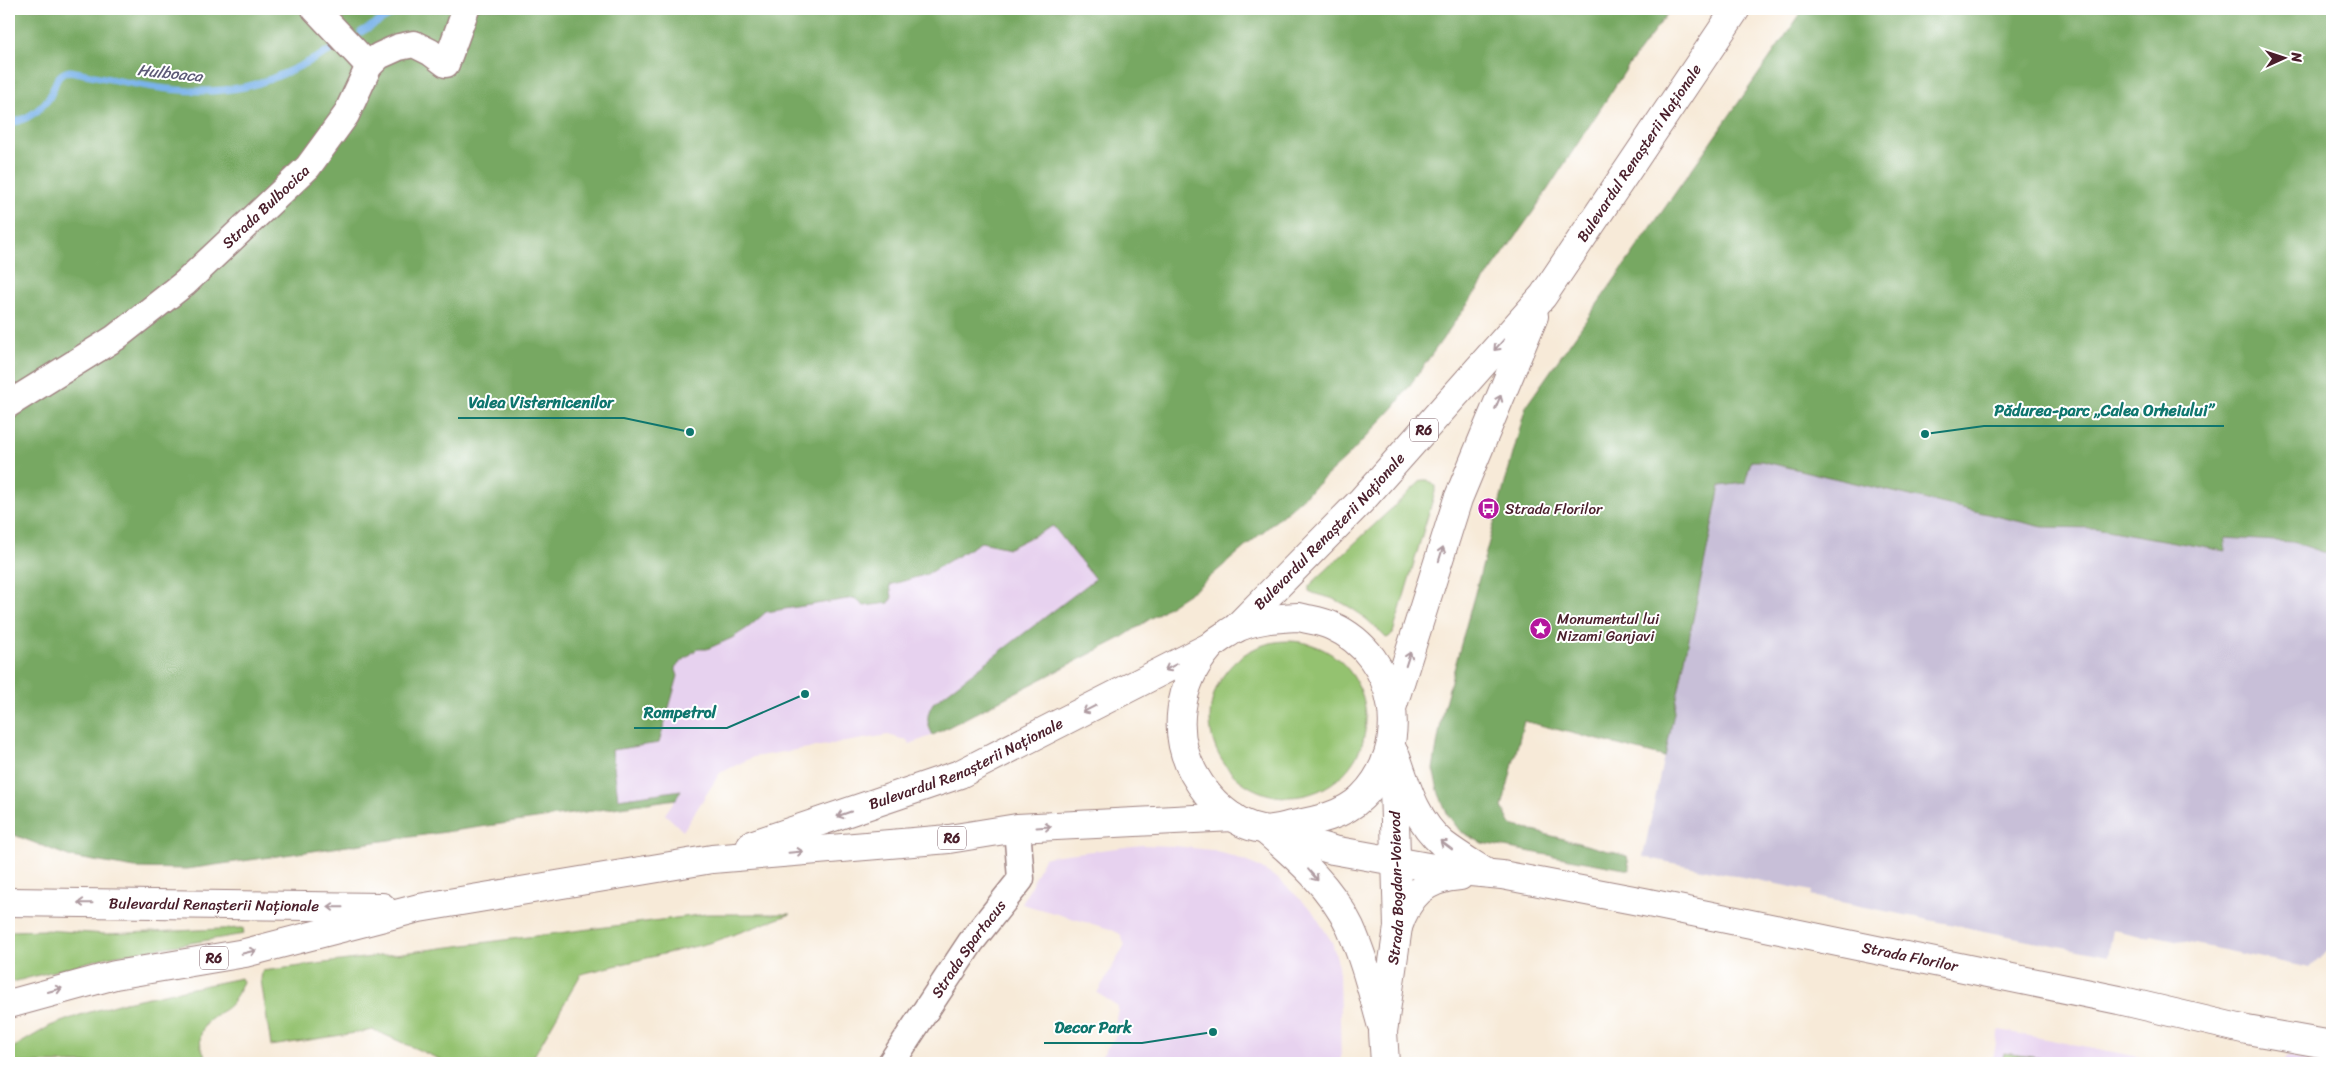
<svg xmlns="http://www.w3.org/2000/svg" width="2341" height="1072" font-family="Sriracha,sans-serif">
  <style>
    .built { fill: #e7d2ef }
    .industrial { fill: #c8bfd8 }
    .green { fill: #94c270; stroke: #6f704e }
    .forest { fill: #77a862; stroke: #606446 }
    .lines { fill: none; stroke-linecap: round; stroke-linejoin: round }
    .stream { stroke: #7ab3ea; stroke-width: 7 }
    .minor-casing { stroke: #a08482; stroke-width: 29 }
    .secondary-casing { stroke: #a08482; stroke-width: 30 }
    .primary-casing { stroke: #a08482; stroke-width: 30 }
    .minor { stroke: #fff; stroke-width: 26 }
    .secondary { stroke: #fff; stroke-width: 28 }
    .primary { stroke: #fff; stroke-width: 28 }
    .oneway { stroke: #ae9aa0 }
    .labels { text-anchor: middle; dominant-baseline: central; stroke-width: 4; stroke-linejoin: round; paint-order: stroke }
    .shield { fill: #fff; stroke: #80626b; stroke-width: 1 }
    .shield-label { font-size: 14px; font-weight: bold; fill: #4a1f2b }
    .street-label { font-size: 15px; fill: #4a1f2b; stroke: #fff }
    .poi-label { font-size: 15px; fill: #4a1f2b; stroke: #fff; text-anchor: start }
    .water-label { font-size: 16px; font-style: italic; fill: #5d5a77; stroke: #fff }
    .leader { fill: none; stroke: #0f766e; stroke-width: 2 }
    .callout-dot { fill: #0f766e; stroke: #fff; stroke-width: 2 }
    .callout-label { font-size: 16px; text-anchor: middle; font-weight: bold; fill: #0f766e; stroke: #fff; stroke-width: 4; stroke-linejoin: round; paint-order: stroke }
  </style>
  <rect width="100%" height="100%" fill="#fff"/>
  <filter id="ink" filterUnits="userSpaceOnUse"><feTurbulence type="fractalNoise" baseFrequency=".02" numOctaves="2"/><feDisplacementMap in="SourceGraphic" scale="10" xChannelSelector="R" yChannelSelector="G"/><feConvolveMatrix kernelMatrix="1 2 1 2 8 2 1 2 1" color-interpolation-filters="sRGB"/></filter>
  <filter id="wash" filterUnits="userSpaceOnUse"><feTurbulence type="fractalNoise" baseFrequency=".0096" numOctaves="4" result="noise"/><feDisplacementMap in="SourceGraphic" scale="20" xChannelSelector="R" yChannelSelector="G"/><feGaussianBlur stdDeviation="1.12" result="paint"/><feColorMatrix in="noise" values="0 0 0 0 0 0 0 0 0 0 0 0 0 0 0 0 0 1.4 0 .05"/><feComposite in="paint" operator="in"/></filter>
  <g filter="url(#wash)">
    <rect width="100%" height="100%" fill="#f7ead8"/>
    <g class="built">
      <polygon points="1053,526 1096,579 933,703 928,727 933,735 910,744 905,740 888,735 753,757 720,773 683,831 665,814 681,791 618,799 612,749 659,743 675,667 697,649 707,649 732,638 749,627 766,612 854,598 892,597 890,585 927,574 981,542 1009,548"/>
      <polygon points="1142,845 1174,846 1211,850 1232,856 1257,866 1277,878 1311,909 1332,942 1337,959 1339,974 1341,1063 1097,1063 1116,1035 1118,1006 1097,993 1125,945 1120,934 1110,929 1022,904 1044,858 1051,856"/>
      <polygon points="1999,1030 2171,1063 1992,1063"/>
      <polygon points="2289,1056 2322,1063 2281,1063"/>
    </g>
    <polygon class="industrial" points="1750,461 1761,461 2043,527 2095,528 2224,551 2225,538 2293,542 2332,555 2332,946 2310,968 2151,935 2150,938 2113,930 2108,956 1811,896 1812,891 1643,857 1720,486"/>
    <g class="green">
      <path d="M 1422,480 L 1428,480 L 1435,486 L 1435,492 L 1393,633 L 1389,637 L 1386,638 C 1371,622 1356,609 1336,600 C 1327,596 1318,596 1309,591 L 1309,586 Z"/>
      <circle cx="1288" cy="719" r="78"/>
      <polygon points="707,914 791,914 713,942 581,974 530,1063 448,1063 374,1030 271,1046 261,980 262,971"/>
      <polygon points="243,928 244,934 107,957 9,983 9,931 45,930 106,934"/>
      <path d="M 241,978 L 243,982 C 239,988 237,997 232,1003 C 227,1010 217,1013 210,1019 C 196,1032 198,1051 211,1063 L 9,1063 L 9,1050 L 50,1026 L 80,1015 L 125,1002 Z"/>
      <polygon points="2004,1053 2072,1063 2002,1063"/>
    </g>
    <g class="forest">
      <path d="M 9,9 L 1671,9 L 1627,68 L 1533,212 L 1395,406 L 1346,458 L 1299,501 L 1197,588 L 1121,638 L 933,735 C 926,723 926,715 933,703 L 1095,579 L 1053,526 L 1009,548 L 981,542 L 927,574 L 890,585 L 892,597 L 889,603 L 864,606 L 854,598 L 766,612 L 749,627 L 732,638 L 707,649 L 697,649 L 675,667 L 678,676 L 659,743 L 612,750 L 618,799 L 681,790 L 676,799 L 187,869 L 135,868 L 71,857 L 9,833 Z"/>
      <polygon points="1804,9 2332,9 2332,555 2293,542 2225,538 2225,551 2095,528 2043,527 1761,461 1751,461 1745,483 1720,486 1665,757 1524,721 1502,807 1511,825 1627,856 1630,870 1482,843 1460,831 1448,815 1439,794 1433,769 1443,710 1526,406"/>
    </g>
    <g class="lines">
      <g class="stream">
        <polyline points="361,32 401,9"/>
        <path d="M 9,123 C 25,121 39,111 49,98 C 56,87 54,74 70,71 C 127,82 186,99 244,87 C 272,82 317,58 342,44"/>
      </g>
    </g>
  </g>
  <g filter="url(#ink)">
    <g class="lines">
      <defs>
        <g id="minor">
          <polyline points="315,9 369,66"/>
          <path id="s1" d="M 9,404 L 115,338 L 185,283 L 308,167 L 346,115 L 369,66 L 379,56 L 399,47 L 414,44 L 430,52 L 446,64 L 466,9"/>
          <path id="s2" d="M 891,1063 L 971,942 L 1021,879 L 1017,828"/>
        </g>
        <g id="secondary">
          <path d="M 1396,756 C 1407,788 1416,821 1443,844 C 1456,854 1471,863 1485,872"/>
          <path id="s3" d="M 1265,830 L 1333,850 L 1439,869 L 1502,875 L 1644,902 L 2119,1000 L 2247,1030 L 2332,1045"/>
          <path d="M 1398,927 C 1409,895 1424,879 1460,876"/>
        </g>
        <g id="primary">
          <path d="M 1299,617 C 1310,620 1322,621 1332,626 C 1399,656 1413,747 1362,797 C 1344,815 1316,821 1292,825 C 1283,827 1271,831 1262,829 C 1233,825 1208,799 1194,774 C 1171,734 1179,683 1209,648 C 1214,641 1226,635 1233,630 C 1253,619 1277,618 1299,617 Z"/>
          <path id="s4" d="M 1235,629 L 1362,500 L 1543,296 L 1736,9"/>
          <polyline points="1393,705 1458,499 1534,316"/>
          <path d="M 1265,830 C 1298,858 1331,887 1350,927 C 1364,958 1372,991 1381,1023"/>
          <path id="s5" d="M 751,845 L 960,774 L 1209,647"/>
          <path id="s6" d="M 9,902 L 382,907"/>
          <polyline points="9,1004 115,975 245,953 419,908 712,859 949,839 1017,828 1233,817"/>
          <path id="s7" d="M 1385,1063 L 1383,1032 L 1398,927 L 1393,751"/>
        </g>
      </defs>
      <use href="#minor" class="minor-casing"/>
      <use href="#secondary" class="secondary-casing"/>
      <use href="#primary" class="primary-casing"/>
      <use href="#minor" class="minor"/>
      <use href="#secondary" class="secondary"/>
      <use href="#primary" class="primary"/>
    </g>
    <defs><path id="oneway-shaft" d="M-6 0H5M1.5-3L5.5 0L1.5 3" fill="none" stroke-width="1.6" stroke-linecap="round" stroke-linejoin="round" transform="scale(1.25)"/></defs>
    <g class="oneway">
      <use href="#oneway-shaft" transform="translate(1499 345) rotate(132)"/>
      <use href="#oneway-shaft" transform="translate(1498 402) rotate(-67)"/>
      <use href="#oneway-shaft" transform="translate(1441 554) rotate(-73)"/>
      <use href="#oneway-shaft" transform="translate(1408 659) rotate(-72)"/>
      <use href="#oneway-shaft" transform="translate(1171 667) rotate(152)"/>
      <use href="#oneway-shaft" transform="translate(1089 709) rotate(153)"/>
      <use href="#oneway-shaft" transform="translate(844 814) rotate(161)"/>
      <use href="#oneway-shaft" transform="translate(1044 827) rotate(-4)"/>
      <use href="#oneway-shaft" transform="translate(1446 845) rotate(-143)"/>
      <use href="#oneway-shaft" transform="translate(796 852) rotate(-5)"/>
      <use href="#oneway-shaft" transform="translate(1313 875) rotate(49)"/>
      <use href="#oneway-shaft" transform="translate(85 903) rotate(-179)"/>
      <use href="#oneway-shaft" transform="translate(335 907) rotate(-179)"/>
      <use href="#oneway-shaft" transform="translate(249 952) rotate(-13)"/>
      <use href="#oneway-shaft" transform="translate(55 990) rotate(-16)"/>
    </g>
  </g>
  <defs>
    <symbol id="bus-disc" viewBox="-11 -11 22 22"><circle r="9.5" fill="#b5179e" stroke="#fff"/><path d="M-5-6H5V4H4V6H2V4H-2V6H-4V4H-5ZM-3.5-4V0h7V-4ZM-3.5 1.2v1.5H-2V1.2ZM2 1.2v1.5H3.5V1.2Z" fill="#fff"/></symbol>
    <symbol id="sight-disc" viewBox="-11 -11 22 22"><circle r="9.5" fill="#b5179e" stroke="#fff"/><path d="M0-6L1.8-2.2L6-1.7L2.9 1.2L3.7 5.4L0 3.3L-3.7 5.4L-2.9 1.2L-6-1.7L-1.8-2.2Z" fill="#fff"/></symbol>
  </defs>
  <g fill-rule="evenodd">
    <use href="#bus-disc" x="1476" y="496" width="25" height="25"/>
    <use href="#sight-disc" x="1528" y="616" width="25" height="25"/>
  </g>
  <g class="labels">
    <g class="shield">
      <rect x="1410" y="418.5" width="28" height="23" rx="4"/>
      <rect x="938" y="826.5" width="28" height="23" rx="4"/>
      <rect x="200" y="946.5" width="28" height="23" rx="4"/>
    </g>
    <g class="shield-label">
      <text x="1424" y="430">R6</text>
      <text x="952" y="838">R6</text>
      <text x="214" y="958">R6</text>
    </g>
    <g class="street-label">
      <text stroke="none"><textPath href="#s4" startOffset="626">Bulevardul Renașterii Naționale</textPath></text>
      <text stroke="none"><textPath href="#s1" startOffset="325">Strada Bulbocica</textPath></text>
      <text stroke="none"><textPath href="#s4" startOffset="136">Bulevardul Renașterii Naționale</textPath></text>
      <text stroke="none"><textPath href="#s5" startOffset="230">Bulevardul Renașterii Naționale</textPath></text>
      <text stroke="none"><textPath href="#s7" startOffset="176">Strada Bogdan-Voievod</textPath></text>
      <text stroke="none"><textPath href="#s6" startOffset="205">Bulevardul Renașterii Naționale</textPath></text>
      <text stroke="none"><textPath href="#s2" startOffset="138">Strada Spartacus</textPath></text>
      <text stroke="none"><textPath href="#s3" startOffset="658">Strada Florilor</textPath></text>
    </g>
    <g class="poi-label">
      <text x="1505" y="509">Strada Florilor</text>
      <text x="1557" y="619">Monumentul lui<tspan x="1557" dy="17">Nizami Ganjavi</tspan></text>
    </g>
    <g class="water-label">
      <text transform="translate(170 73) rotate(6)">Hulboaca</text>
    </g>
  </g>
  <path class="leader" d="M690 432L624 418H458M1925 434L1984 426H2224M805 694L727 728H634M1213 1032L1142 1043H1044"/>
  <g class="callout-dot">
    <circle cx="690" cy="432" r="5"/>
    <circle cx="1925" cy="434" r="5"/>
    <circle cx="805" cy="694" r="5"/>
    <circle cx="1213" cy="1032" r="5"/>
  </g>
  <g class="callout-label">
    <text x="541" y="408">Valea Visternicenilor</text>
    <text x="2104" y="416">Pădurea-parc „Calea Orheiului”</text>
    <text x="680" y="718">Rompetrol</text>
    <text x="1093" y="1033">Decor Park</text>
  </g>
  <rect width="2341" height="1072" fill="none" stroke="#fff" stroke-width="30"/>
  <g transform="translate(2284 58) rotate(87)" stroke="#ffffff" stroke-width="4" paint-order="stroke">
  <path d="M0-4L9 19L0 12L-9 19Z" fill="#4a1f2b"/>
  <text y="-8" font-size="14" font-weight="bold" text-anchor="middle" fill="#4a1f2b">N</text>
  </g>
</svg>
